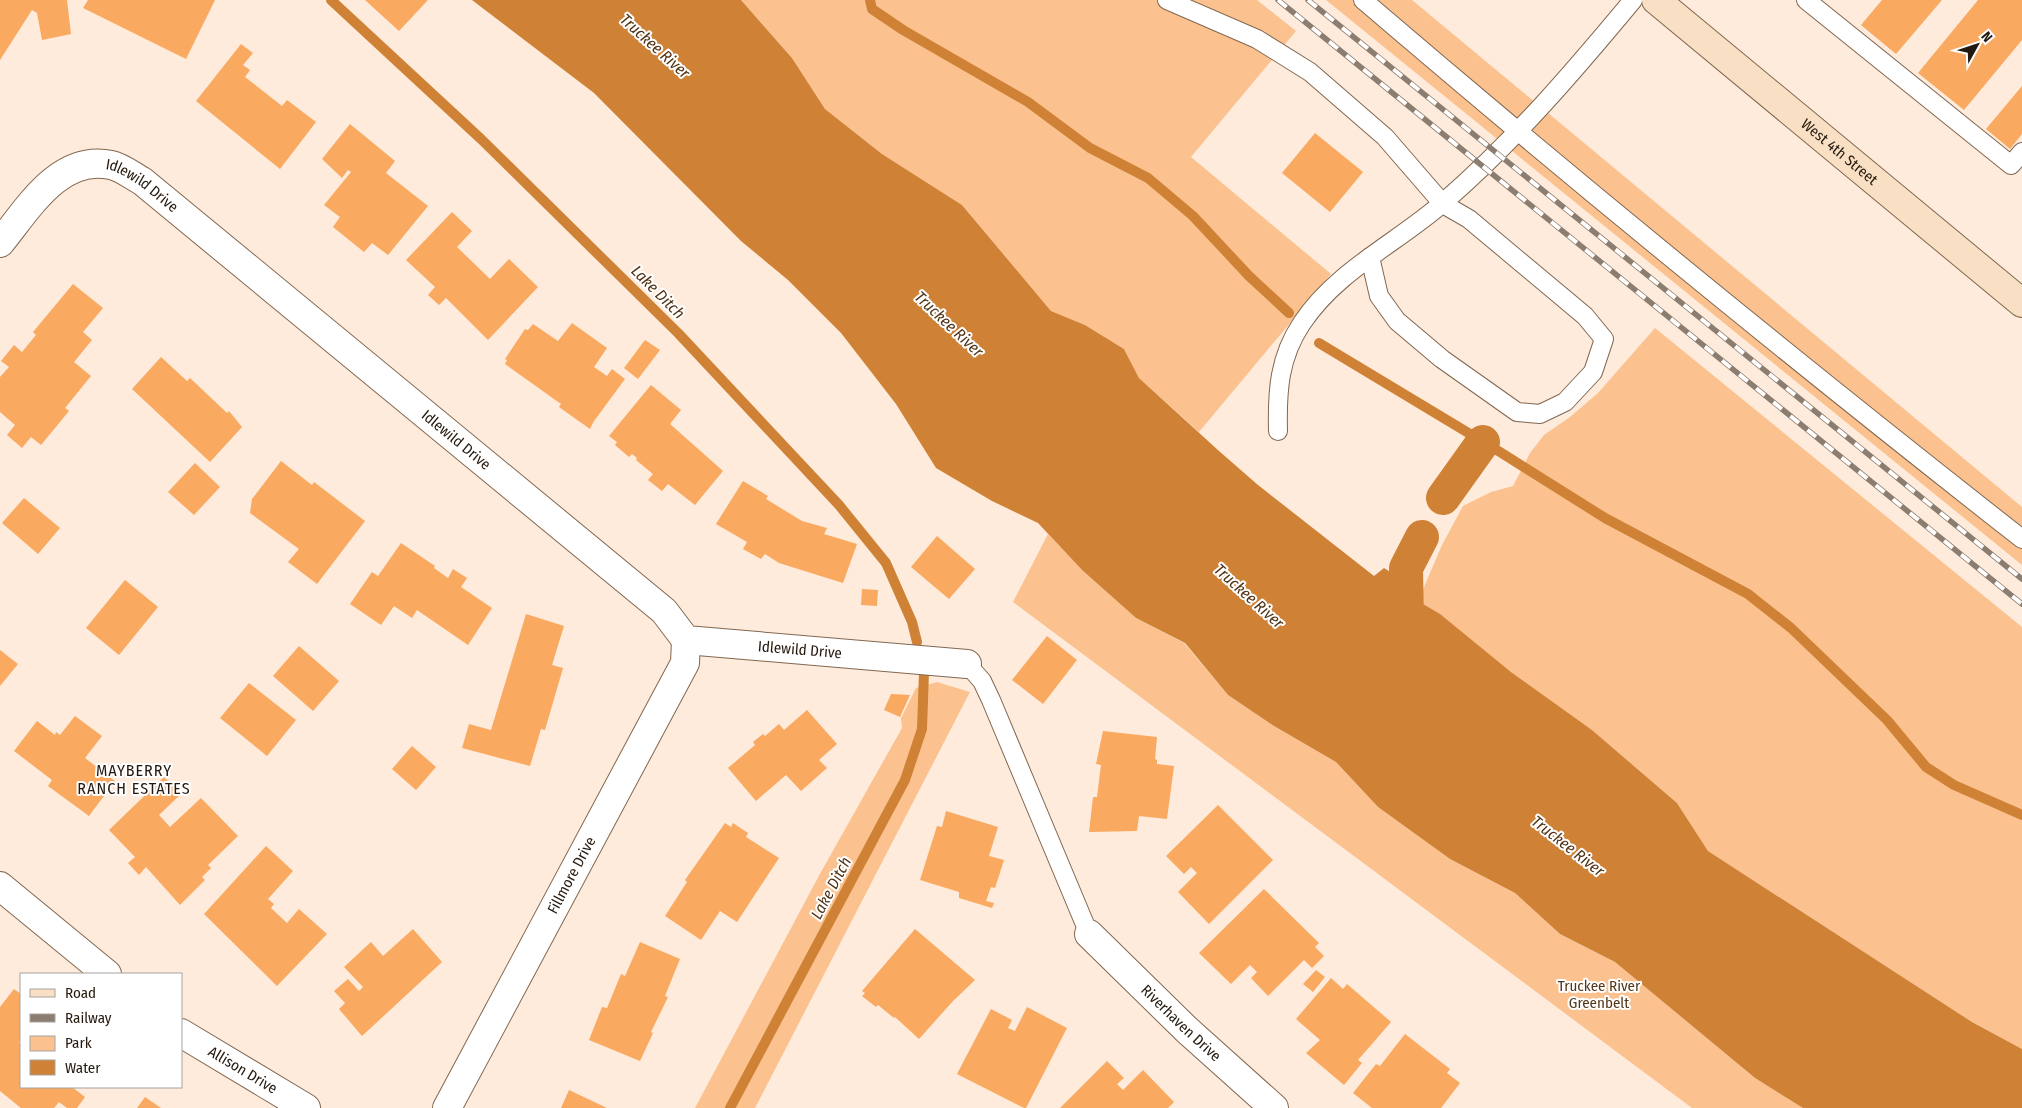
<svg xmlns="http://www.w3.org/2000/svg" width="2022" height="1108" font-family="'Fira Sans Condensed',sans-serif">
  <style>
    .green { fill: #fbc290 }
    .water { fill: #cf8236 }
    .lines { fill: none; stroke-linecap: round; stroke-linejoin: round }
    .stream { stroke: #cf8236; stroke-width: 10 }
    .canal { stroke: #cf8236; stroke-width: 34 }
    .building { fill: #f9a960 }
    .service-casing { stroke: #826750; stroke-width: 20 }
    .minor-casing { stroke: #826750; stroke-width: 30 }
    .secondary-casing { stroke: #826750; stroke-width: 30 }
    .service { stroke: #fff; stroke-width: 18 }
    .minor { stroke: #fff; stroke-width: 28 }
    .secondary { stroke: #f9dfc3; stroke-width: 28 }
    .rail-casing { stroke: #8c7d71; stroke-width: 5.5 }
    .rail { stroke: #fff; stroke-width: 4; stroke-dasharray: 11; stroke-linecap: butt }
    .labels { text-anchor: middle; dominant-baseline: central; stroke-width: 4; stroke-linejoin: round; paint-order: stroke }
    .street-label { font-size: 15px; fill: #24190f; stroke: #fff }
    .park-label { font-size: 15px; fill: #553516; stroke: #fff }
    .water-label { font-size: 16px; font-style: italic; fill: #523214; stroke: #fff }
    .neighbourhood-label { font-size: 16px; letter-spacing: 1px; fill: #24190f; stroke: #fff }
  </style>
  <rect width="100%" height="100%" fill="#feebdb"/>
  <g class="green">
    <polygon points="741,0 1257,0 1296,31 1191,157 1331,274 1199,432 1139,378 1124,349 1085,325 1051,311 962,205 882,154 825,109 792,58"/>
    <polygon points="1326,0 1412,0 2022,507 2022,565"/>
    <polygon points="1655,328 2022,627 2022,1049 1972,1022 1708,851 1677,803 1592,730 1511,672 1440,615 1418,601 1442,545 1463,506 1491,492 1513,486 1530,453 1544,435 1570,417 1598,393"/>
    <polygon points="1048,534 1082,570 1136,618 1184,643 1228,695 1274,726 1336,762 1378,807 1450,859 1515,893 1560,934 1615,962 1755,1078 1803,1108 1692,1108 1013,602"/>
    <polygon points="937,682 970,692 755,1108 695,1108 821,872 902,728 901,718 916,688"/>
  </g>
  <polygon class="water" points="472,0 741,0 792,58 825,109 882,154 962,205 1051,311 1085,325 1124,349 1139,378 1219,451 1258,485 1374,576 1384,568 1400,578 1403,598 1418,601 1440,614 1511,672 1592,730 1677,803 1708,851 1972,1022 2022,1049 2022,1108 1803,1108 1755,1078 1615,962 1560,934 1515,893 1450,859 1378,807 1336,762 1274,726 1228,695 1185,643 1136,618 1082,570 1038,523 992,501 936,468 896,404 841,333 788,280 741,241 594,93"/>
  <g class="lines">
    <g class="stream">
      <polyline points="331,0 481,139 678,333 839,505 886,563 912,622 917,642"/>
      <polyline points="870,0 872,9 903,30 1028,102 1090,148 1148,178 1193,216 1249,276 1289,313"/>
      <polyline points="1319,343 1500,452 1605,518 1748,594 1791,628 1887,720 1926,767 1954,785 2022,815"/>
      <polyline points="730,1108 905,780 922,729 924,672"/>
    </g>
    <g class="canal">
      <polyline points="1443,498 1483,442"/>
      <polyline points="1398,641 1407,621 1406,568 1422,537"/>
    </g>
  </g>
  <g class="building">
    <polygon points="0,0 67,0 71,34 42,40 37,13 32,10 0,60"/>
    <polygon points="88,0 215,0 186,59 83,8"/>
    <polygon points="365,0 428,0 399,31"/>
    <polygon points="1882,0 1942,0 1896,54 1861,25"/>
    <polygon points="1978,0 2022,0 2022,40 1964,110 1918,73"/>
    <polygon points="241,44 253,53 243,65 250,70 245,77 282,106 287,100 316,122 280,169 196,101"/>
    <polygon points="2022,86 2022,134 2010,149 1986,129"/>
    <polygon points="350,124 395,161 386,173 428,206 388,255 372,243 364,252 333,227 340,217 324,205 351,172 348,170 342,178 322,159"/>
    <polygon points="1315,133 1363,172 1330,212 1282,173"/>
    <polygon points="452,212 472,231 457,247 490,279 509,259 538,287 488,340 446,298 439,305 428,295 435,287 406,260"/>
    <polygon points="73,284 103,308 83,332 92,340 74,362 91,376 65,408 69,411 41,445 31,437 22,448 7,435 15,425 0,412 0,377 9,367 1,361 14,345 22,352 36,335 33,332"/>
    <polygon points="572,323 607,348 594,367 607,376 612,369 625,379 594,421 590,429 559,407 561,404 505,364 507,360 505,359 525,329 528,330 533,324 558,341"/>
    <polygon points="645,340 660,350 638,379 624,368"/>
    <polygon points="161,357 187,381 190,378 227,413 229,411 242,427 210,462 132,389"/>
    <polygon points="651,385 681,410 670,424 723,471 695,505 668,484 662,491 648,480 653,474 636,460 637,458 632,454 629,457 615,445 617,442 609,436"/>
    <polygon points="281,461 312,485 314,482 365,521 317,584 288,562 299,549 250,513 252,499"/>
    <polygon points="195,463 220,487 194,515 168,492"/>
    <polygon points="743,481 768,496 766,499 802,521 827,528 824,534 857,544 843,583 779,563 765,554 761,559 743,549 747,542 716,524"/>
    <polygon points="24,498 60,528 38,554 2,523"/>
    <polygon points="937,536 975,569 949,599 911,567"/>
    <polygon points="401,543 435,566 434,568 448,578 453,569 467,578 461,587 492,608 468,645 417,610 412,618 394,606 381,625 350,604 372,572 378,576"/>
    <polygon points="125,580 158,607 119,655 86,628"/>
    <polygon points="862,589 878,590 877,606 861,605"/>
    <polygon points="526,614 564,626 552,665 563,668 545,730 541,729 530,766 462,748 469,724 491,730"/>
    <polygon points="1047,636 1077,660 1043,704 1012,680"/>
    <polygon points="299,646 339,681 313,711 273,676"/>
    <polygon points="0,650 18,664 0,686"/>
    <polygon points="249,683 296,720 267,756 220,718"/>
    <polygon points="891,694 910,695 900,717 884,710"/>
    <polygon points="807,710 837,744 819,760 827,768 801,791 786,775 756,801 728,768 755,745 753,742 763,734 765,736 779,724 784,730"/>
    <polygon points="75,716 102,736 85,758 115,781 89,816 48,786 52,780 14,751 37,721 55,735 56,732 60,735"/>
    <polygon points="1103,731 1157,737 1155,759 1157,760 1157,764 1174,766 1167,819 1139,816 1137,831 1089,832 1093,797 1097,797 1101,765 1096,764"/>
    <polygon points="412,746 436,767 416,790 392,769"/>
    <polygon points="164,777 181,794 159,815 170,827 201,798 238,836 208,865 211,868 202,877 205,880 180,905 146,867 139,875 128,863 135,857 109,830"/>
    <polygon points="1218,805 1273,860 1209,924 1178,892 1197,873 1191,867 1184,874 1166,856"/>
    <polygon points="946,811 998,827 989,856 1004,860 995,888 991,887 986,901 994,903 992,908 959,898 959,892 920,880 937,826 942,827"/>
    <polygon points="725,823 731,827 733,823 748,833 746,837 779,858 737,922 720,911 701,940 665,916 687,882 685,880"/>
    <polygon points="266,846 293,871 268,899 274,904 271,908 287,923 299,909 327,934 277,986 204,914"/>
    <polygon points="1264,889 1319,943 1315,947 1324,956 1312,968 1304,960 1268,996 1251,978 1257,972 1250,965 1231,984 1199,953"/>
    <polygon points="413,929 442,962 362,1036 339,1009 345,1003 334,991 348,979 359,991 363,987 344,967 371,942 383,956"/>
    <polygon points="915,929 975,980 953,1001 919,1039 895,1017 894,1018 878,1005 876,1007 862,996 865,993 862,991"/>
    <polygon points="640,942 680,959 665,996 668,997 651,1032 653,1033 640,1061 589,1040 602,1007 607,1008 621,974 625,976"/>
    <polygon points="1316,970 1325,977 1313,992 1303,984"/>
    <polygon points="1331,978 1343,989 1347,984 1391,1022 1358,1060 1362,1063 1344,1085 1306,1053 1320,1040 1296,1019"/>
    <polygon points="14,989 21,994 21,1039 19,1043 21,1045 21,1087 72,1087 85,1097 77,1108 67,1108 59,1102 54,1108 21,1108 0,1091 0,1007"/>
    <polygon points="1027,1007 1067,1028 1026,1108 1024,1108 957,1074 991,1009 1012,1020 1008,1028 1015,1031"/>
    <polygon points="1405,1034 1450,1069 1447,1073 1460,1083 1441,1108 1372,1108 1353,1093 1376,1064 1380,1066"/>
    <polygon points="1107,1061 1124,1078 1117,1084 1123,1090 1143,1070 1174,1102 1168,1108 1060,1108"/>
    <polygon points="569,1090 607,1108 561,1108"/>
    <polygon points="145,1097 161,1108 137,1108"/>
  </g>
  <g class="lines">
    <defs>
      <g id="service">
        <polyline points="1167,0 1257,39 1310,72 1385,137 1443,204 1469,219 1585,316 1604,339 1593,372 1565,402 1540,414 1517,412 1442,359 1397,321 1379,296 1370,257"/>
        <path d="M 1363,0 C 1579,185 1799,364 2022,539"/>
        <polyline points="1806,0 2011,165 2022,152"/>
        <path d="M 1278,431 C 1277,391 1279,357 1302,323 C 1337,270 1399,242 1445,201 C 1515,140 1574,71 1633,0"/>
        <polyline points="967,664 982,681 991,700 1089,934"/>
      </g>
      <g id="minor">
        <path id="s1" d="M 0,243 C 28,209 59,154 111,165 C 121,167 133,176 142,181 L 664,611 L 686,640 L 967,664"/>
        <polyline points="0,886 107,974"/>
        <path id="s2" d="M 1089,934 L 1187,1030 L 1274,1108"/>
        <path id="s3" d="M 181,1033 L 306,1108"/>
        <path id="s4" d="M 447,1108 L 685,663 L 686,640"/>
      </g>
      <g id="secondary">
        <path id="s5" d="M 1656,0 L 2022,303"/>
      </g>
    </defs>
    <use href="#service" class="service-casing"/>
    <use href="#minor" class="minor-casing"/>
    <use href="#secondary" class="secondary-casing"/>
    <use href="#service" class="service"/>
    <use href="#minor" class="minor"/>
    <use href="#secondary" class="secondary"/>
    <defs>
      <g id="rail">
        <polyline points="1278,0 2022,604"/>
        <polyline points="1308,0 2022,579"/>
      </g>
    </defs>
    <use href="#rail" class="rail-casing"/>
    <use href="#rail" class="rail"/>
  </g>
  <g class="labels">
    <g class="street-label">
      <text stroke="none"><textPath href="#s5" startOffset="238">West 4th Street</textPath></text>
      <text stroke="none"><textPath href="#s1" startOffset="181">Idlewild Drive</textPath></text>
      <text stroke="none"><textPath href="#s1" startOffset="586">Idlewild Drive</textPath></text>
      <text stroke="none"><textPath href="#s1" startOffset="1006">Idlewild Drive</textPath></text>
      <text stroke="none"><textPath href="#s4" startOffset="264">Fillmore Drive</textPath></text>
      <text stroke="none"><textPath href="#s2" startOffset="128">Riverhaven Drive</textPath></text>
      <text stroke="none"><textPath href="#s3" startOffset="72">Allison Drive</textPath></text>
    </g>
    <g class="park-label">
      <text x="1599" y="986">Truckee River<tspan x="1599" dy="17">Greenbelt</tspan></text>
    </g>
    <g class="water-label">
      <text transform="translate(655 46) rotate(42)">Truckee River</text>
      <text transform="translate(658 292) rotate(45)">Lake Ditch</text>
      <text transform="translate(949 324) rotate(43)">Truckee River</text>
      <text transform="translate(1249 596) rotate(42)">Truckee River</text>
      <text transform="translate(1568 846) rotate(38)">Truckee River</text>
      <text transform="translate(831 888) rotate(-62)">Lake Ditch</text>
    </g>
    <g class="neighbourhood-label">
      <text x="134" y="770">MAYBERRY<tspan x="134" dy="18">RANCH ESTATES</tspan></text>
    </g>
  </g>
  <rect x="20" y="973" width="162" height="115" fill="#ffffff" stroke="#a7a39f"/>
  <rect x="30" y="989" width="25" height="8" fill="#f9dfc3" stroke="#a7a39f"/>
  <text x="65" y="998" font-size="15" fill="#24190f">Road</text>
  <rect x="30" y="1014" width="25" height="8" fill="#8c7d71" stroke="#a7a39f"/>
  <text x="65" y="1023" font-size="15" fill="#24190f">Railway</text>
  <rect x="30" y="1036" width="25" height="15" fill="#fbc290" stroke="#a7a39f"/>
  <text x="65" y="1048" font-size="15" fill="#24190f">Park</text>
  <rect x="30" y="1060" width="25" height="15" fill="#cf8236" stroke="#a7a39f"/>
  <text x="65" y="1073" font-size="15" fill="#24190f">Water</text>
  <g transform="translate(1977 45) rotate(50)" stroke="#ffffff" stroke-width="4" paint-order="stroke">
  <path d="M0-4L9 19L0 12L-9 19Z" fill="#24190f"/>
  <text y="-8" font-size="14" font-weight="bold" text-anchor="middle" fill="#24190f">N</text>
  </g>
</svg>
